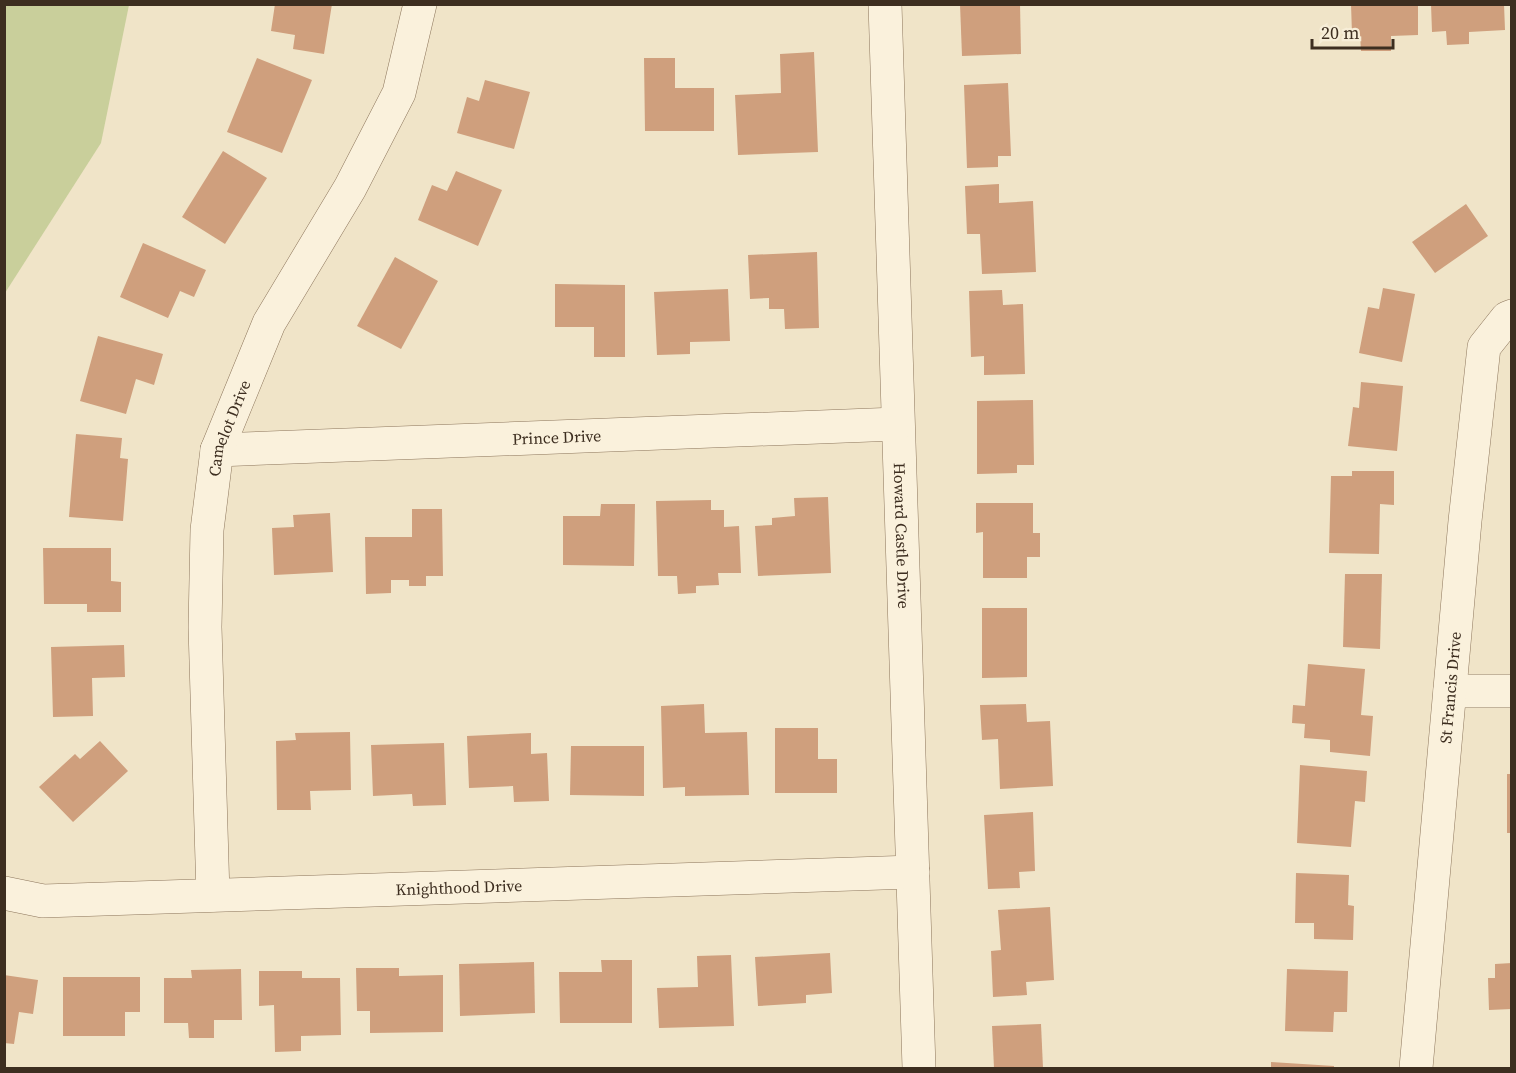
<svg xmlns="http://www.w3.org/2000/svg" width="1516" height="1073" font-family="'Source Serif 4',serif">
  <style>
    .green { fill: #c9cf9b }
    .building { fill: #cf9f7d }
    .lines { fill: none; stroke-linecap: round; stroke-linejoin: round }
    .minor-casing { stroke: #8d765c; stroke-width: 34 }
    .minor { stroke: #faf1dc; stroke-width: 33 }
    .labels { text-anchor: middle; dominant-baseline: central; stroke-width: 4.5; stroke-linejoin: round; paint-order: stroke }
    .street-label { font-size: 16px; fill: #3d2e20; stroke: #f7eed8 }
  </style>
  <rect width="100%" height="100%" fill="#f0e4c8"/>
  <polygon class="green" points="5,4 129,5 101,143 5,293"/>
  <g class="building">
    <polygon points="275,4 332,4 324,54 293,49 295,35 271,31"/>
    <polygon points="960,4 1020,4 1021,54 962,56"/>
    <polygon points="1351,4 1418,4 1418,35 1391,36 1391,51 1361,51 1360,34 1352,34"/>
    <polygon points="1431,4 1504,4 1505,30 1469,32 1469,44 1447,45 1446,31 1432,32"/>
    <polygon points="814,52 818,152 738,155 735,95 781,93 780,54"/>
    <polygon points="257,58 312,80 282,153 227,132"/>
    <polygon points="644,58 675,58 675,88 714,88 714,131 645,131"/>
    <polygon points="485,80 530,92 514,149 457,133 467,97 479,101"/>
    <polygon points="1008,83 1011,156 998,156 998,167 967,168 964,85"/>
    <polygon points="223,151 267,178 225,244 182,217"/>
    <polygon points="456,171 502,190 478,246 418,220 432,185 447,191"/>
    <polygon points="999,184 999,203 1033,201 1036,272 982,274 980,234 967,234 965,186"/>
    <polygon points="1466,204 1488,236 1435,273 1412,242"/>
    <polygon points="143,243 206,270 194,297 180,291 168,318 120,297"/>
    <polygon points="817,252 819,328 785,329 784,309 769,309 769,298 750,299 748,255"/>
    <polygon points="395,257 438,281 401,349 357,326"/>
    <polygon points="555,284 625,285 625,357 594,357 594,327 555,327"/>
    <polygon points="1383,288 1415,294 1402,362 1359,353 1368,307 1379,309"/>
    <polygon points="728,289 730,341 690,342 690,354 657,355 654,292"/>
    <polygon points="1002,290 1003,305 1023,304 1025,374 984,375 984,356 971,357 969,291"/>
    <polygon points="98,336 163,354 154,385 136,379 126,414 80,401"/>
    <polygon points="1361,382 1403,386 1397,451 1348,446 1353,407 1359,408"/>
    <polygon points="1033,400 1034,465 1017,465 1017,473 977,474 977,401"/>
    <polygon points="76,434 122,438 120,458 128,459 123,521 69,517"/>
    <polygon points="1352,471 1394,471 1394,505 1380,504 1379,554 1329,553 1331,476 1352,476"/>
    <polygon points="828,497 831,573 758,576 755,526 772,525 772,518 795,516 794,498"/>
    <polygon points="711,500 711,510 724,510 724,527 739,526 741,573 718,573 719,585 696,586 696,593 678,594 677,576 658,576 656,501"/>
    <polygon points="976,503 1033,503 1033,533 1040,533 1040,557 1027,557 1027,578 983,578 983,532 976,533"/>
    <polygon points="601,504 635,504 634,566 563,565 563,516 600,516"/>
    <polygon points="412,509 442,509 443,576 426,576 426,586 409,586 409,580 391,580 391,593 366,594 365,537 412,537"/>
    <polygon points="330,513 333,572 274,575 272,528 294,527 293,515"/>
    <polygon points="43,548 111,548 111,581 121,582 121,612 87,612 87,604 44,604"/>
    <polygon points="1345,574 1382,574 1380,649 1343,647"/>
    <polygon points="982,608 1027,608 1027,677 982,678"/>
    <polygon points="124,645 125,677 92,678 93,716 53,717 51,647"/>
    <polygon points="1308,664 1365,669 1361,715 1373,716 1370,756 1330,752 1330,740 1304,738 1305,724 1292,723 1293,705 1305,706"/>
    <polygon points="704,704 705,733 747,732 749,795 685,796 685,787 663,788 661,706"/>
    <polygon points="1026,704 1027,722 1050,721 1053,786 1000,789 998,739 982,740 980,705"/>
    <polygon points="775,728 818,728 818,759 837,759 837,793 775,793"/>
    <polygon points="350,732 351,790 310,791 311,810 277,810 276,741 296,740 295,733"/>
    <polygon points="531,733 531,754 547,753 549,801 514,802 513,786 469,788 467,736"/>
    <polygon points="100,741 128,771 73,822 39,787 75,754 80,759"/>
    <polygon points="444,743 446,805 413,806 412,794 373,796 371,745"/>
    <polygon points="571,746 644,746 644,796 570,795"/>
    <polygon points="1300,765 1367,771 1365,802 1355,801 1351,847 1297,843"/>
    <rect x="1507" y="774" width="5" height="59"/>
    <polygon points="1033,812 1035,871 1019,872 1020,888 988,889 984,815"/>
    <polygon points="1296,873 1349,875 1348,905 1354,906 1353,940 1314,939 1314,923 1295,923"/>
    <polygon points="1050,907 1054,980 1026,982 1027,995 993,997 991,951 1001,950 998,910"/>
    <polygon points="830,953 832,993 806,995 806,1003 758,1006 755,957"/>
    <polygon points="731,955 734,1026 659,1028 657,988 698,987 697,956"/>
    <polygon points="601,960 632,960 632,1023 560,1023 559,972 602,972"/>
    <polygon points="534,962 535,1013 460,1016 459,964"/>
    <polygon points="1512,963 1512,1009 1489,1010 1488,978 1495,978 1495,964"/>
    <polygon points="356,968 399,968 399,976 443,975 443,1032 370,1033 370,1011 357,1011"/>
    <polygon points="241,969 242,1020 214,1020 214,1038 189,1038 188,1023 164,1023 164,978 192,978 191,970"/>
    <polygon points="1287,969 1348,971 1347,1012 1334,1012 1333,1032 1285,1031"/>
    <polygon points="259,971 302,971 302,978 340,978 341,1035 301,1036 301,1051 275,1052 274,1005 259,1006"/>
    <polygon points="4,975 38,980 33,1014 19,1012 14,1044 4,1043"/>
    <polygon points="63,977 140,977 140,1012 125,1012 125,1036 63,1036"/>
    <polygon points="1041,1024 1043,1068 994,1068 992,1026"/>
    <polygon points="1271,1062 1334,1066 1334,1068 1271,1068"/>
  </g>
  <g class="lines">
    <defs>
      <g id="minor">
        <path id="s1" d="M 885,4 L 919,1068"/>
        <path id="s2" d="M 217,450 L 897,424"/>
        <polyline points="1450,691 1512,691"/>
        <path id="s3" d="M 4,893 L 43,901 L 913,872"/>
        <path id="s4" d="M 213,895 L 205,627 L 207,530 L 217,450 L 269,323 L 350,188 L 399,93 L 420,4"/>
        <path id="s5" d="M 1416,1068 L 1465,521 L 1484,347 L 1507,318 L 1512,316"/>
      </g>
    </defs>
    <use href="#minor" class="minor-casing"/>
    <use href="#minor" class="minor"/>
  </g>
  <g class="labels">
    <g class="street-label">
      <text stroke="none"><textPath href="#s4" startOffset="470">Camelot Drive</textPath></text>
      <text stroke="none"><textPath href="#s2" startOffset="340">Prince Drive</textPath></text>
      <text stroke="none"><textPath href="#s1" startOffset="532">Howard Castle Drive</textPath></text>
      <text stroke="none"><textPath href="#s5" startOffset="382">St Francis Drive</textPath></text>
      <text stroke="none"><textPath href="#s3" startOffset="456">Knighthood Drive</textPath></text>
    </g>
  </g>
  <rect width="1516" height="1073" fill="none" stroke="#3d2e20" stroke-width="12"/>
  <path d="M1312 39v9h81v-9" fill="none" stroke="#3d2e20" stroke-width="3"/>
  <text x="1321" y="39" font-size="18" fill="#3d2e20" stroke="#f7eed8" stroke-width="4.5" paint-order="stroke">20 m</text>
</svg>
